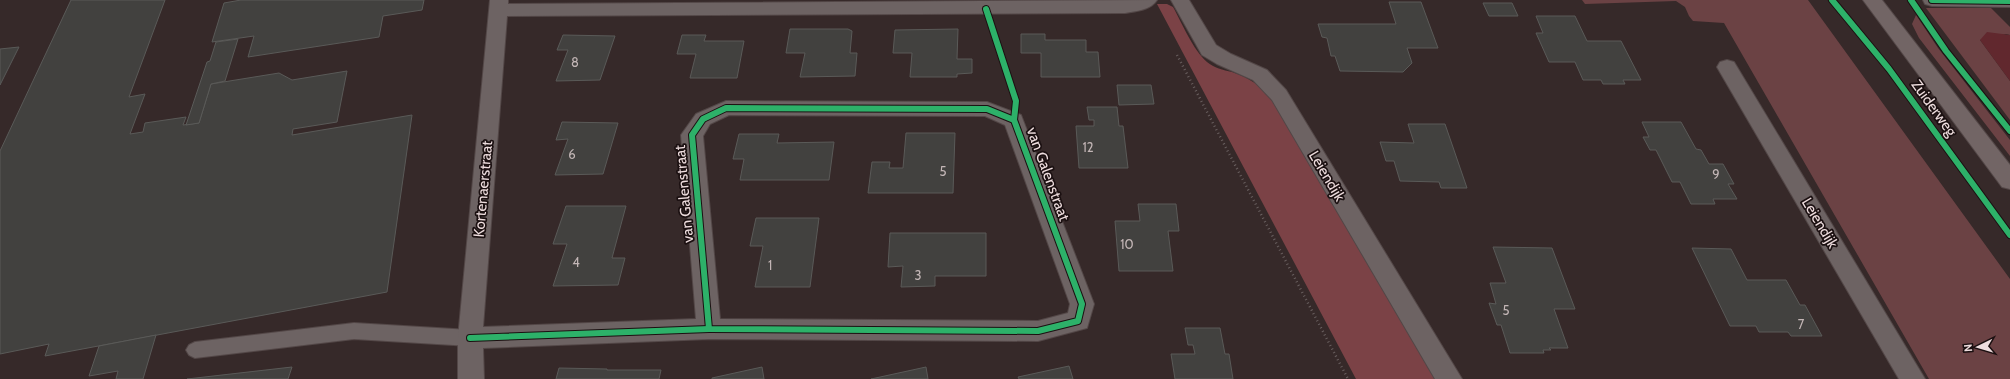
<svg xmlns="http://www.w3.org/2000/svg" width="2010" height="379" font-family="Cabin,sans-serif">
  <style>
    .green { fill: #6b4244 }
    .forest { fill: #7b4246 }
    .water { fill: #61282e }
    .building { fill: #42413f; stroke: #5a5a58 }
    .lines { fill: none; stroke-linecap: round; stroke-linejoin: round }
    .lane-casing { stroke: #534747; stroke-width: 2 }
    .street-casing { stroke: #534747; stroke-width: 2 }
    .secondary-casing { stroke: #534747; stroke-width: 2 }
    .path { stroke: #695f5f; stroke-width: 2.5; stroke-dasharray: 1 3; stroke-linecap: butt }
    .lane { fill: #6d6363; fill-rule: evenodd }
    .street { fill: #6d6363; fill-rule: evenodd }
    .secondary { fill: #726565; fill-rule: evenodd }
    .cycleway-casing { stroke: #1b1011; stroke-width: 8 }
    .cycleway { stroke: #2db169; stroke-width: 6 }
    .labels { text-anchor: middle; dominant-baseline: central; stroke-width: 3.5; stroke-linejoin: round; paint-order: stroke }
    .number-label { font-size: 13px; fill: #c3b6b6 }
    .street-label { font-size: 15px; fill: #eeddde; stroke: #1b1011 }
  </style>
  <rect width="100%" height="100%" fill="#362929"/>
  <g class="green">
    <polygon points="1582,0 1808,0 2010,279 2010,379 1929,379 1724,23 1693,21 1689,16 1685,7 1676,1 1585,4"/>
    <polygon points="1926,8 1991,8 2010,27 2010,35 2006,34 1980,40 2010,81 2010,120"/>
    <polygon points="1916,15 1938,48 2010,140 2010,156 1919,38 1912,24"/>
  </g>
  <path class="forest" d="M 1157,4 L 1167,4 L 1173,7 C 1182,23 1193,50 1207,62 C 1214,68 1223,70 1232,72 C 1252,79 1263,87 1275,104 L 1436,379 L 1356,379 Z"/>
  <polygon class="water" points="1987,32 2010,35 2010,81 1980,40"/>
  <g class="building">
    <polygon points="71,0 165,0 129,97 145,94 130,134 143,132 145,123 186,117 183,125 199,123 211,84 279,73 292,80 347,71 337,122 293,129 292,135 412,115 387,292 45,356 49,344 0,354 0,151"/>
    <polygon points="241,0 424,0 422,10 383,16 379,37 248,57 254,36 212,42 224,3"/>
    <polygon points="1389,2 1421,2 1438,48 1407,48 1412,63 1403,72 1340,71 1335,56 1331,56 1327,38 1322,37 1318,24 1396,24"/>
    <polygon points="1483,3 1512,3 1518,16 1489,16"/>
    <polygon points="1536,16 1575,16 1587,41 1621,41 1641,80 1623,80 1625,84 1603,84 1601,80 1583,80 1575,62 1549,62 1536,33 1543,33"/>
    <polygon points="790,29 848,29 852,31 850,53 857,53 855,76 800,77 805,53 786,53"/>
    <polygon points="958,29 957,59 972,59 972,73 957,74 957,77 910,77 912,53 893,53 895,30"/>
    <polygon points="1021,34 1045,34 1045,40 1086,40 1086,52 1098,52 1100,77 1041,77 1041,53 1021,53"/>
    <polygon points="563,35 615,36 600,80 556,81 568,50 557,50"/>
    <polygon points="682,35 706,35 704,41 744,41 737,78 690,78 696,54 677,54"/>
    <polygon points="238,39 225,81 211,84 199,123 186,125 207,62 210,61 216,42"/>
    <polygon points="19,47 0,85 0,49"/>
    <polygon points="1117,85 1151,85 1154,104 1119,105"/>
    <polygon points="1087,107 1117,107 1119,126 1123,126 1128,168 1079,168 1076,126 1094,126 1094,120 1089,120"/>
    <polygon points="562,122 618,123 603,174 555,175 568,139 556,140"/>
    <polygon points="1642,122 1681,122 1696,149 1701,150 1709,164 1723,164 1734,184 1728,184 1737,199 1713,199 1715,204 1691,204 1680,182 1672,182 1656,150 1650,150 1643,137 1649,137"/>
    <polygon points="1408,124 1445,124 1467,188 1441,188 1439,182 1400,181 1394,161 1386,161 1380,142 1414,143"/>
    <polygon points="906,133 955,133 953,193 868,193 872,162 890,162 889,168 903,168"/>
    <polygon points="739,134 779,134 777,143 834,142 829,180 740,180 744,159 733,159"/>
    <polygon points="1138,204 1176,204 1179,231 1168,231 1173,271 1119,271 1115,221 1140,221"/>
    <polygon points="566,206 626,206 612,258 625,258 618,285 553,286 567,244 553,244"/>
    <polygon points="756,218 819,218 810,287 755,287 763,246 750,246"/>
    <polygon points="890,233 986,233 986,276 935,276 935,286 901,287 903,266 888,267"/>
    <polygon points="1493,247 1552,248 1575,309 1554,309 1568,348 1549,348 1551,350 1543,350 1544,353 1510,353 1501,325 1497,325 1489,303 1496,304 1490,283 1506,283"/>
    <polygon points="1692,248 1731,249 1747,280 1786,280 1800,305 1805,305 1822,336 1791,336 1788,332 1759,332 1756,326 1730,326"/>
    <polygon points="1185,328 1220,328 1225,354 1229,354 1233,379 1175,379 1171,354 1195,354 1193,345 1188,345"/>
    <polygon points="156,335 143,379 116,379 118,371 89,376 99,346"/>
    <polygon points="1069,366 1073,379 1019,379 1018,377"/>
    <polygon points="292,367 288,379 187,379"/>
    <polygon points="762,367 764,379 712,379 712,378"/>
    <polygon points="926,367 928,379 871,379"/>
    <polygon points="559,368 607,369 607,370 661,370 659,379 556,379"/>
  </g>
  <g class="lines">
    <defs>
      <polygon id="lane" points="354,323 470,330 476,333 479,338 476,343 470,346 354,339 195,358 189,355 186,350 189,345 195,342"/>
      <g id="street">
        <path d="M 490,0 L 508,0 L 508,4 L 1157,0 C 1151,10 1136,11 1125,13 L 507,16 L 483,327 L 696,319 L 681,135 L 696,114 L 726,101 L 987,102 L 1021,115 L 1094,304 L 1087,328 L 1038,341 L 709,339 L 483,348 L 484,379 L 458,379 L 458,338 ZM 729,115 L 985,116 L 1005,125 L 1070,304 L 1068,313 L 1038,321 L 720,319 L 703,136 L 710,124 Z"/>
        <polygon points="1171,0 1189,0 1216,45 1231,54 1267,70 1286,90 1462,379 1435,379 1272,100 1253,80 1217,64 1202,55"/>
        <polygon points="1923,0 2010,0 2010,7 1932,6 1925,4"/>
        <polygon points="1727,60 1734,62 1925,379 1899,379 1717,67 1720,62"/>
      </g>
      <polygon id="secondary" points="1863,0 1882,0 2010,165 2010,189 2002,187"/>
    </defs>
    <use href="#lane" class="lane-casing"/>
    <use href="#street" class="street-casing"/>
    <use href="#secondary" class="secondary-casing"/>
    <polyline class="path" points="1177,55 1348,379"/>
    <use href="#lane" class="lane"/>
    <use href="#street" class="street"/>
    <use href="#secondary" class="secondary"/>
    <defs>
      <g id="cycleway">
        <polyline points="1832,0 1889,69 2010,235"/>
        <polyline points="1911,0 1946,51 2010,131"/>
        <polyline points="1932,0 2010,1"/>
        <polyline points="986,9 1016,101 1014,120"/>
        <polygon points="726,108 987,109 1014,120 1082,304 1078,321 1038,331 709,329 692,135 703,119"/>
        <polyline points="470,338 709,329"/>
      </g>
    </defs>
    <use href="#cycleway" class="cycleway-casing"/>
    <use href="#cycleway" class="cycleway"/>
  </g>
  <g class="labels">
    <g class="number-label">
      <text x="575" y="62">8</text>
      <text x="1088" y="147">12</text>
      <text x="572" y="154">6</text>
      <text x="943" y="171">5</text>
      <text x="1716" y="174">9</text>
      <text x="1127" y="244">10</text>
      <text x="576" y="262">4</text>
      <text x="770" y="265">1</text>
      <text x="918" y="275">3</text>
      <text x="1506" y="310">5</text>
      <text x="1801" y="324">7</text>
    </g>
    <g class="street-label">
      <text transform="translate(1934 108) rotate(54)">Zuiderweg</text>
      <text transform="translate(1048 174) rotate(70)">van Galenstraat</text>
      <text transform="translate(1327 176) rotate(59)">Leiendijk</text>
      <text transform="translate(483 189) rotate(-85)">Kortenaerstraat</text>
      <text transform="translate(684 194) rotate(-95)">van Galenstraat</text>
      <text transform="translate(1820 223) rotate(59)">Leiendijk</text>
    </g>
  </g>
  <g transform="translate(1978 347) rotate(265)" stroke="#1b1011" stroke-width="3" paint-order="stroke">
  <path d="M0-3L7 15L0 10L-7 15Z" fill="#eeddde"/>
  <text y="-6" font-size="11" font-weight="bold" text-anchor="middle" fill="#eeddde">N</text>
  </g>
</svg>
